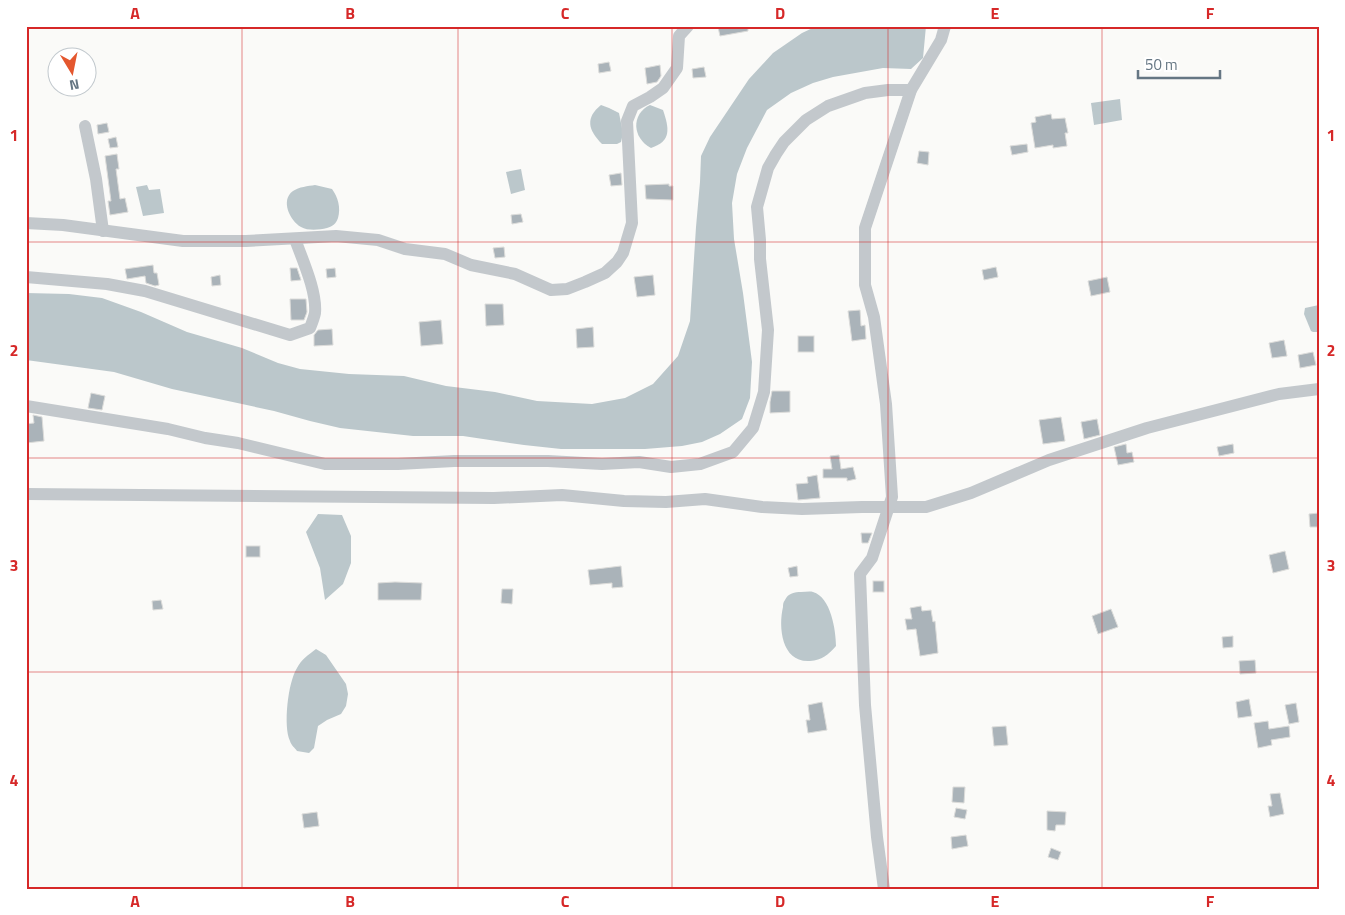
<svg xmlns="http://www.w3.org/2000/svg" width="1345" height="915" font-family="'Titillium Web',sans-serif">
  <style>
    .water { fill: #bbc7cb }
    .building { fill: #aab3b9; stroke: #dcdcda }
    .lines { fill: none; stroke-linecap: round; stroke-linejoin: round }
    .street { stroke: #c3c8cc; stroke-width: 12 }
    .grid { fill: none; stroke: #d62828; stroke-width: 1; stroke-opacity: 0.55 }
    .neatline { fill: none; stroke: #d62828; stroke-width: 2 }
    .grid-label { font-size: 16px; text-anchor: middle; font-weight: bold; fill: #d62828 }
  </style>
  <rect width="100%" height="100%" fill="#fafaf8"/>
  <g class="water">
    <polygon points="817,26 926,26 923,58 911,69 883,68 833,77 813,83 791,93 767,110 747,148 737,174 732,203 734,239 743,293 752,362 750,398 742,419 720,434 702,442 682,446 645,449 561,449 524,445 463,436 413,436 340,428 310,421 274,411 172,389 114,372 26,360 26,293 69,294 102,298 141,312 187,332 242,348 278,363 300,369 349,374 404,376 446,386 495,392 537,401 592,404 625,398 653,384 678,356 690,321 696,227 700,182 701,156 710,137 749,79 773,53 802,33"/>
    <polygon points="1120,99 1122,120 1094,125 1091,103"/>
    <path d="M 601,105 L 609,108 L 619,113 L 623,133 L 621,142 L 617,144 L 602,144 C 588,130 585,118 601,105 Z"/>
    <path d="M 650,105 L 663,110 C 669,128 672,141 651,148 C 632,138 631,114 650,105 Z"/>
    <polygon points="521,169 525,190 511,194 506,172"/>
    <polygon points="147,185 149,190 160,189 164,213 143,216 136,187"/>
    <path d="M 315,185 L 332,189 C 338,197 341,208 338,218 C 336,224 333,226 327,228 C 319,230 308,231 301,227 C 290,221 280,200 293,191 C 299,187 308,186 315,185 Z"/>
    <polygon points="1319,305 1319,332 1313,332 1311,331 1304,314 1305,308"/>
    <polygon points="318,514 342,515 351,536 351,563 343,584 325,600 320,568 306,532"/>
    <path d="M 801,592 C 805,592 810,591 813,592 C 831,597 836,631 836,646 C 828,655 822,660 810,661 C 782,663 778,628 783,607 C 783,605 783,602 785,600 C 788,593 795,592 801,592 Z"/>
    <path d="M 316,649 L 326,655 L 346,684 L 348,694 L 346,706 L 341,714 L 327,720 L 318,726 L 314,748 L 309,753 L 297,751 C 295,748 291,745 290,741 C 283,726 288,682 297,668 C 301,660 308,655 316,649 Z"/>
  </g>
  <g class="building">
    <polygon points="726,26 748,26 748,31 720,36 718,27"/>
    <polygon points="609,62 611,71 599,73 598,64"/>
    <polygon points="660,65 661,76 657,82 647,84 645,68"/>
    <polygon points="704,67 706,77 693,78 692,69"/>
    <polygon points="1051,114 1052,119 1065,118 1068,133 1065,133 1067,146 1053,148 1053,145 1035,148 1031,123 1036,122 1035,117"/>
    <polygon points="107,123 109,132 98,134 97,125"/>
    <polygon points="116,137 118,147 110,148 108,139"/>
    <polygon points="1027,144 1028,152 1012,155 1010,146"/>
    <polygon points="919,151 929,152 928,165 917,163"/>
    <polygon points="117,154 119,169 116,169 120,199 125,198 128,212 110,215 108,201 111,201 105,156"/>
    <polygon points="621,173 622,185 611,186 609,175"/>
    <polygon points="669,184 669,186 673,186 673,200 646,199 645,185"/>
    <polygon points="521,214 523,222 512,224 511,215"/>
    <polygon points="504,247 505,257 495,258 493,248"/>
    <polygon points="153,265 154,273 157,273 159,285 155,286 146,283 145,276 127,279 125,269"/>
    <polygon points="996,267 998,277 984,280 982,270"/>
    <polygon points="290,268 297,268 301,280 291,281"/>
    <polygon points="335,268 336,277 327,278 326,269"/>
    <polygon points="220,275 221,285 212,286 211,277"/>
    <polygon points="653,275 655,295 637,297 634,277"/>
    <polygon points="1107,277 1110,292 1091,296 1088,281"/>
    <polygon points="290,299 306,299 307,312 304,320 291,320"/>
    <polygon points="485,304 503,304 504,325 486,326"/>
    <polygon points="860,310 861,326 865,325 866,339 852,341 848,311"/>
    <polygon points="441,320 443,344 421,346 419,322"/>
    <polygon points="593,327 594,347 577,348 576,329"/>
    <polygon points="332,329 333,345 314,346 314,335 318,330"/>
    <rect x="798" y="336" width="16" height="16"/>
    <polygon points="1284,340 1287,356 1272,358 1269,343"/>
    <polygon points="1313,352 1316,365 1300,368 1298,355"/>
    <polygon points="772,391 790,391 790,412 770,413 770,402"/>
    <polygon points="91,393 105,396 102,410 88,408"/>
    <polygon points="33,415 42,417 44,441 26,443 26,424 34,423"/>
    <polygon points="1061,417 1065,441 1043,444 1039,420"/>
    <polygon points="1097,419 1100,435 1084,439 1081,422"/>
    <polygon points="1126,444 1127,453 1132,452 1134,462 1118,465 1114,447"/>
    <polygon points="1233,444 1234,453 1219,456 1217,447"/>
    <polygon points="839,455 841,469 853,467 856,479 847,481 847,478 823,478 823,469 832,469 830,456"/>
    <polygon points="817,475 820,498 798,500 796,484 808,483 807,477"/>
    <polygon points="1319,513 1319,527 1310,527 1309,514"/>
    <polygon points="861,533 872,533 868,543 862,543"/>
    <rect x="246" y="546" width="14" height="11"/>
    <polygon points="1285,551 1289,569 1273,573 1269,555"/>
    <polygon points="621,566 623,587 612,588 612,583 590,585 588,570"/>
    <polygon points="797,566 798,576 790,577 788,568"/>
    <rect x="873" y="581" width="11" height="11"/>
    <polygon points="395,582 422,583 421,600 378,600 378,583"/>
    <polygon points="502,589 513,589 512,604 501,603"/>
    <polygon points="161,600 163,609 153,610 152,601"/>
    <polygon points="921,606 922,611 931,610 933,622 935,621 938,653 920,656 916,629 907,630 905,619 912,619 910,608"/>
    <polygon points="1111,609 1118,627 1098,634 1092,616"/>
    <polygon points="1233,636 1233,647 1223,648 1222,637"/>
    <polygon points="1255,660 1256,673 1240,674 1239,661"/>
    <polygon points="1249,699 1252,716 1238,718 1236,702"/>
    <polygon points="822,702 827,730 808,733 806,720 810,720 808,705"/>
    <polygon points="1296,703 1299,722 1289,724 1285,705"/>
    <polygon points="1268,721 1269,729 1289,726 1290,737 1271,740 1272,745 1258,748 1254,723"/>
    <polygon points="1006,726 1008,745 994,746 992,727"/>
    <polygon points="953,787 965,787 964,803 952,802"/>
    <polygon points="1280,793 1284,814 1270,817 1268,806 1272,806 1270,794"/>
    <polygon points="956,808 967,810 965,819 954,817"/>
    <polygon points="1047,811 1066,812 1065,825 1056,825 1055,831 1047,830"/>
    <polygon points="317,812 319,826 304,828 302,814"/>
    <polygon points="966,835 968,846 952,849 951,837"/>
    <polygon points="1051,848 1061,852 1058,860 1048,857"/>
  </g>
  <g class="lines">
    <g class="street">
      <polyline points="85,126 96,179 103,231"/>
      <polyline points="26,223 63,225 183,241 246,241 336,236 378,240 405,249 445,254 471,265 515,274 551,290 567,289 585,282 605,273 617,262 623,253 632,223 627,121 633,106 650,97 663,88 677,68 679,36 688,26"/>
      <path d="M 26,277 L 107,284 L 145,291 L 290,335 L 310,328 C 312,323 314,318 315,313 C 317,291 302,259 295,239"/>
      <polyline points="26,406 168,429 205,438 238,443 325,464 398,464 454,461 548,461 602,464 639,462 671,467 700,464 733,452 753,428 764,392 768,330 760,259 760,240 757,207 768,168 776,154 784,142 806,120 828,106 865,93 888,90 911,90"/>
      <polyline points="26,494 494,498 562,495 624,501 666,502 705,499 762,507 802,509 862,507 926,507 971,493 1049,460 1147,428 1279,394 1319,389"/>
      <polyline points="884,889 877,837 865,705 860,574 872,558 892,497 886,404 874,317 865,285 865,228 911,90 941,40 945,26"/>
    </g>
  </g>
  <path class="grid" d="M 242,26 L 242,889M 458,26 L 458,889M 672,26 L 672,889M 888,26 L 888,889M 1102,26 L 1102,889M 26,242 L 1319,242M 26,458 L 1319,458M 26,672 L 1319,672"/>
  <rect width="1345" height="915" fill="none" stroke="#ffffff" stroke-width="55"/>
  <g transform="translate(72 72) rotate(170)"><circle r="24" fill="#ffffff" stroke="#c1c8cd"/>
  <path d="M0-4L9 19L0 12L-9 19Z" fill="#e4572e"/>
  <text y="-8" font-size="14" font-weight="bold" text-anchor="middle" fill="#657683">N</text>
  </g>
  <path d="M1138 70v8h82v-8" fill="none" stroke="#657683" stroke-width="2.5"/>
  <text x="1145" y="70" font-size="15" fill="#657683" stroke="#ffffff" stroke-width="4" paint-order="stroke">50 m</text>
  <rect x="28" y="28" width="1290" height="860" class="neatline"/>
  <g class="grid-label">
    <text x="135" y="19">A</text>
    <text x="350" y="19">B</text>
    <text x="565" y="19">C</text>
    <text x="780" y="19">D</text>
    <text x="995" y="19">E</text>
    <text x="1210" y="19">F</text>
    <text x="14" y="141">1</text>
    <text x="1331" y="141">1</text>
    <text x="14" y="356">2</text>
    <text x="1331" y="356">2</text>
    <text x="14" y="571">3</text>
    <text x="1331" y="571">3</text>
    <text x="14" y="786">4</text>
    <text x="1331" y="786">4</text>
    <text x="135" y="907">A</text>
    <text x="350" y="907">B</text>
    <text x="565" y="907">C</text>
    <text x="780" y="907">D</text>
    <text x="995" y="907">E</text>
    <text x="1210" y="907">F</text>
  </g>
</svg>
